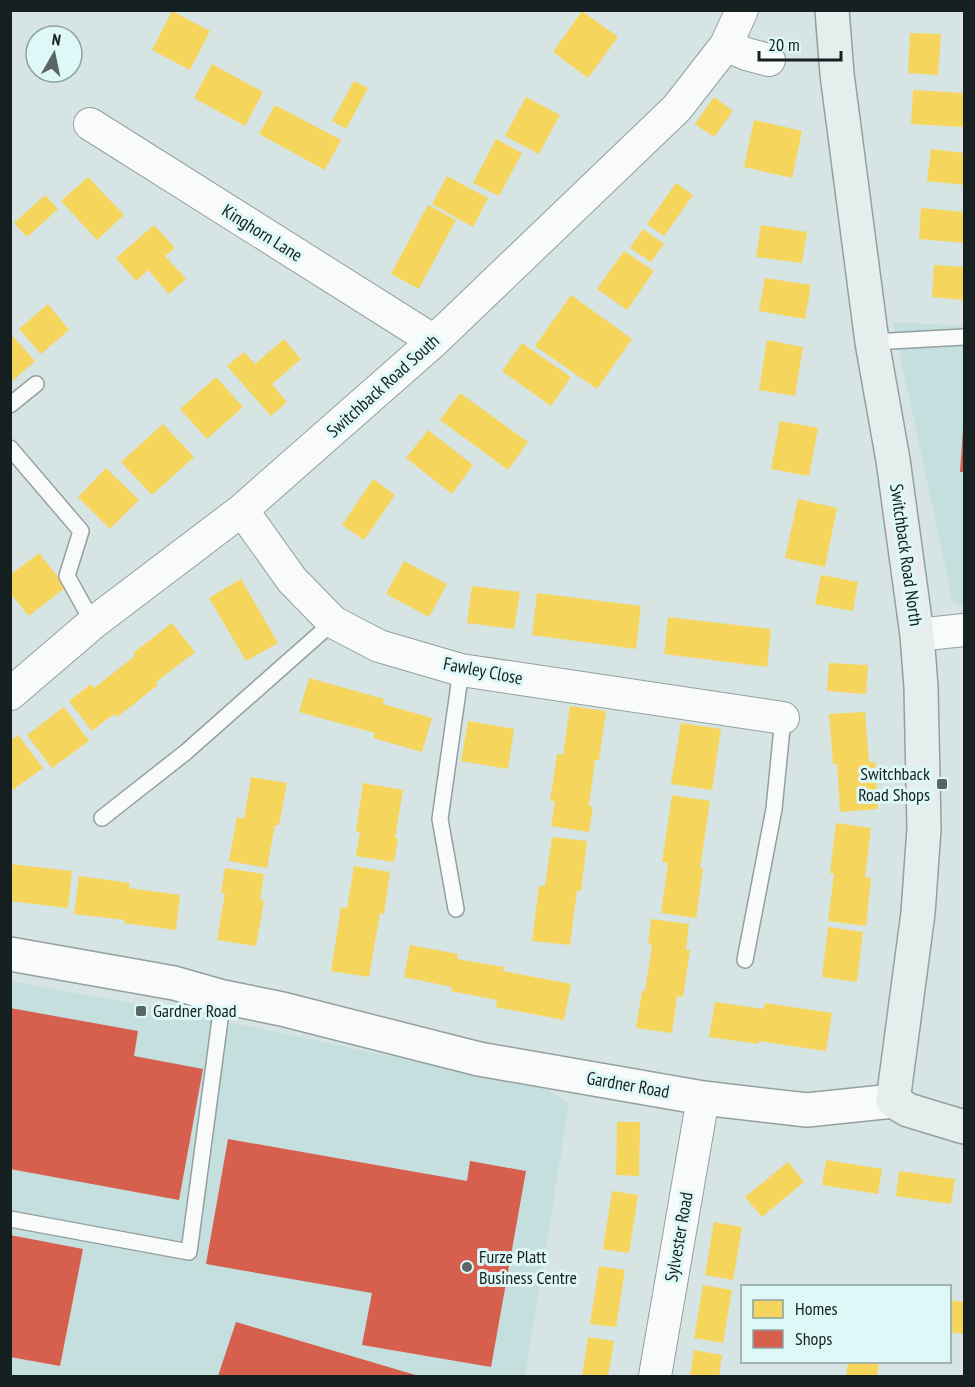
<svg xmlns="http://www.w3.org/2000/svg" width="975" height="1387" font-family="'PT Sans Narrow',sans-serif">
  <rect width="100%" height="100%" fill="#d7e4e4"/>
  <path fill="#c5dede" d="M 893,322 L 964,326 L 964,606 L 953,603 Z
    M 10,981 L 200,1016 L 546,1089 L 569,1104 L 525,1376 L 11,1376 Z"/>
  <path fill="#f6d55c" d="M 172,11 L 210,31 L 190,70 L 152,50 Z
    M 582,11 L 618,37 L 588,78 L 553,52 Z
    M 910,33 L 941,34 L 938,75 L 908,73 Z
    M 212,64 L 263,92 L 245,126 L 194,98 Z
    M 354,81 L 368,88 L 346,129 L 332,121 Z
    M 913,90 L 964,93 L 964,127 L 911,124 Z
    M 526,97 L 560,115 L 539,154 L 505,136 Z
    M 714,97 L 733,111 L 714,137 L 695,124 Z
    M 275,105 L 341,140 L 325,170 L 259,134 Z
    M 754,120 L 802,131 L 792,178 L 744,167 Z
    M 496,139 L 522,153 L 499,196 L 473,183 Z
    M 931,149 L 964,153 L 964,185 L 927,181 Z
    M 447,176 L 488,198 L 473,227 L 432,204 Z
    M 88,177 L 124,215 L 97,240 L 61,201 Z
    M 676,183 L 693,195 L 664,236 L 647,224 Z
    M 45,195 L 58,209 L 27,237 L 14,223 Z
    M 428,205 L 456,220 L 419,289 L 391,274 Z
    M 921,208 L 964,212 L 964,243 L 919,239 Z
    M 154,225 L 175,248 L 165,256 L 186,279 L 169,294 L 148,270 L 136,281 L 116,258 Z
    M 761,225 L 807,232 L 802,263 L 756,257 Z
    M 643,229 L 664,244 L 651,262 L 630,248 Z
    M 624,251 L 654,271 L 627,310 L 597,289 Z
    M 934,265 L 964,267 L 964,300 L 932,297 Z
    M 765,278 L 811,285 L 805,319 L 759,311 Z
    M 571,295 L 632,339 L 597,389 L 535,346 Z
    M 48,304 L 69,330 L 41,354 L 19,329 Z
    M 10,333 L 35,361 L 10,383 Z
    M 284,339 L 301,359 L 272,384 L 287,402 L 271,416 L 227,366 L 244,352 L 255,364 Z
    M 767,340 L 803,347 L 795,396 L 759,390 Z
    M 522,343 L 571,377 L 551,406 L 502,371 Z
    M 216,377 L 243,407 L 207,439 L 180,409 Z
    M 460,393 L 528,442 L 508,470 L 440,420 Z
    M 780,421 L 818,428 L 809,476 L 771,469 Z
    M 163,424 L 194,457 L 152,495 L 121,462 Z
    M 428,430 L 473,465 L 452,494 L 406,458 Z
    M 106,468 L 139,500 L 110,529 L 78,497 Z
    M 373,479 L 395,495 L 364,540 L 342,525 Z
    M 798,499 L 837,508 L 825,567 L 785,558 Z
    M 39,553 L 66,587 L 29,616 L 10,593 L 10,575 Z
    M 404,561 L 447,584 L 429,617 L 386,594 Z
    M 821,575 L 858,582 L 853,611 L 815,604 Z
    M 241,579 L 278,643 L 246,661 L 209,598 Z
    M 472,586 L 520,592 L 514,629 L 467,623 Z
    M 537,593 L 641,606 L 636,649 L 532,635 Z
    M 668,617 L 771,629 L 767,667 L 664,654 Z
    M 172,623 L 195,652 L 156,682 L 158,685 L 117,717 L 114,714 L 92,731 L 69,701 L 91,684 L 94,688 L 135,656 L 133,653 Z
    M 829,663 L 868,665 L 866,694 L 827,691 Z
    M 309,678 L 384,699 L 383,704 L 432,718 L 422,752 L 373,738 L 375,733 L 299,712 Z
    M 570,706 L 606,711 L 599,760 L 595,760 L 589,806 L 593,807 L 589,832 L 551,826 L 555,801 L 550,801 L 557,754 L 563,755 Z
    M 64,707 L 89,741 L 52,768 L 27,735 Z
    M 865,712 L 869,762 L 875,762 L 878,809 L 840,812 L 837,764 L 833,764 L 829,714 Z
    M 468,721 L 514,729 L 508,769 L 461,761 Z
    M 681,723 L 721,729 L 712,790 L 671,784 Z
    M 18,735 L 43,768 L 10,792 L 10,741 Z
    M 251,777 L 287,783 L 279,825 L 275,825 L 267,868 L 229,861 L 237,817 L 244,819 Z
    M 363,783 L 403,790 L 395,838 L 398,839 L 394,862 L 356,856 L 360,832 L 356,832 Z
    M 672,795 L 710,801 L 700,868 L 703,869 L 696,918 L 661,913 L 668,863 L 662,862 Z
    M 836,823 L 871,828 L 865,877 L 871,878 L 866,926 L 828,921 L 834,874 L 830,873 Z
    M 552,837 L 587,841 L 581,891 L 577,890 L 570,945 L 532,941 L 539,886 L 545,886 Z
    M 10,864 L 72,871 L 68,908 L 10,901 Z
    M 354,866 L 390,872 L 384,914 L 380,913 L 369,977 L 331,971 L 341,907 L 347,908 Z
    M 225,868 L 264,874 L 260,900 L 264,901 L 256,946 L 217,940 L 225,893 L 221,893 Z
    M 79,876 L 130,883 L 129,888 L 180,895 L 176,930 L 124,923 L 125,920 L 74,914 Z
    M 651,919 L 689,924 L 686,950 L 690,950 L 683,997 L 677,996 L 672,1033 L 636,1028 L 642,991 L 645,991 L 652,945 L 648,944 Z
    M 828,927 L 863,932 L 857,982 L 822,977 Z
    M 410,945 L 458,954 L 457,959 L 504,967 L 503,971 L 571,984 L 564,1020 L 496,1007 L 497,1000 L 451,991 L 452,987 L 404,977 Z
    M 715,1002 L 764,1009 L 765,1003 L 832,1013 L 826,1051 L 759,1041 L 759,1044 L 709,1037 Z
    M 617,1122 L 640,1122 L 639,1176 L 616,1175 Z
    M 826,1160 L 882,1169 L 878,1194 L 822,1185 Z
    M 788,1162 L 804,1182 L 762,1217 L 745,1197 Z
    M 899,1171 L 955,1179 L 951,1204 L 896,1196 Z
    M 612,1191 L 638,1195 L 629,1253 L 603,1249 Z
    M 714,1222 L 742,1227 L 733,1280 L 705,1275 Z
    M 599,1266 L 625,1270 L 616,1327 L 590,1324 Z
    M 703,1285 L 732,1290 L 723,1343 L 694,1338 Z
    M 950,1300 L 964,1302 L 964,1334 L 950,1332 Z
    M 588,1337 L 614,1341 L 608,1376 L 582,1376 Z
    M 694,1350 L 722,1355 L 719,1376 L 690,1376 Z
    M 848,1362 L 879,1362 L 877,1376 L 846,1376 Z"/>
  <path fill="#d6604d" d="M 963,430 L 964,430 L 964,472 L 960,472 Z
    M 10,1008 L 138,1031 L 134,1056 L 203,1069 L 179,1200 L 10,1169 Z
    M 228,1139 L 467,1181 L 470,1161 L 526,1171 L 491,1367 L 362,1345 L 372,1293 L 206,1264 Z
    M 10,1235 L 83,1249 L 60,1366 L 10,1357 Z
    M 236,1322 L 419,1376 L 218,1376 Z"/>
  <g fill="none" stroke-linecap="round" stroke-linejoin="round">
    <defs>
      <path id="service" d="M 872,342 L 964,337
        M 10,405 L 36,384
        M 10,448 L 81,531 L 67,576 L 93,623
        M 102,818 L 186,752 L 333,622
        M 456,909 L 440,819 L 461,670
        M 745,960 L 774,809 L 783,718
        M 10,1219 L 189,1252 L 223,997"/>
      <path id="minor" d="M 742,10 L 726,45 L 746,54 L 769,60
        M 90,124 L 434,341
        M 242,510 L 292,580 L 333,622 L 379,646 L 461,670 L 783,718
        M 917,635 L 964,630
        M 10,694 L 93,623 L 242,510 L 434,341 L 677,108 L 726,45
        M 655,1376 L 703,1098"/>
      <path id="tertiary" d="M 10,954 L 174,983 L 223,997 L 282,1009 L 479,1059 L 703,1098 L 807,1110 L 893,1101"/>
      <path id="secondary" d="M 832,10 L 837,74 L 872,342 L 893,460 L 917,635 L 921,687 L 924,829 L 918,913 L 893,1101 L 908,1110 L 964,1127"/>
    </defs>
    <use href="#service" stroke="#949f9f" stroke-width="18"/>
    <use href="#minor" stroke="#949f9f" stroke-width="34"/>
    <use href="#tertiary" stroke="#949f9f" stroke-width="36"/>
    <use href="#secondary" stroke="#949f9f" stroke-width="36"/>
    <use href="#service" stroke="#f9fbfb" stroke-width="15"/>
    <use href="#minor" stroke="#f9fbfb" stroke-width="32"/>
    <use href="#tertiary" stroke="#f9fbfb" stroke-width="33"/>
    <use href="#secondary" stroke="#e6eded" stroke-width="33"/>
  </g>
  <g fill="#5a6565" stroke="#def8f7" stroke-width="2">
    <rect x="936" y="778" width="12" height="12" rx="3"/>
    <rect x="135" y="1005" width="12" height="12" rx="3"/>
    <circle cx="467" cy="1267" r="6"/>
  </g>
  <g text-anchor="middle" stroke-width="6" stroke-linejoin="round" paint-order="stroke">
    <g font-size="18" fill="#172020" stroke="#def8f7">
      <text transform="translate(262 233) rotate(32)" y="6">Kinghorn Lane</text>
      <text transform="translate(383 386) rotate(-42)" y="6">Switchback Road South</text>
      <text transform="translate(906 555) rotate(82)" y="6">Switchback Road North</text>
      <text transform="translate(483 671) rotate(11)" y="6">Fawley Close</text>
      <text transform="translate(628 1085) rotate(10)" y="6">Gardner Road</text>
      <text transform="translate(679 1237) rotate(-80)" y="6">Sylvester Road</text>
    </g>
    <g font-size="18" fill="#172020" stroke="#def8f7" text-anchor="start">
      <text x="930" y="780" text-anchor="end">Switchback<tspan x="930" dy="21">Road Shops</tspan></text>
      <text x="153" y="1017">Gardner Road</text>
      <text x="479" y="1263">Furze Platt<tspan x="479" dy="21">Business Centre</tspan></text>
    </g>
  </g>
  <rect width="975" height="1387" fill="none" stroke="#172020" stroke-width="24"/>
  <rect x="741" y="1285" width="210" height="78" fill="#def8f7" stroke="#8ea2a1" stroke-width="1.5"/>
  <rect x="753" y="1300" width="30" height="18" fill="#f6d55c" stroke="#8ea2a1" stroke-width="1.5"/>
  <text x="795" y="1315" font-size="18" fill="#172020">Homes</text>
  <rect x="753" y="1330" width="30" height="18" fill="#d6604d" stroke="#8ea2a1" stroke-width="1.5"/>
  <text x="795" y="1345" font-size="18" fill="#172020">Shops</text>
  <g transform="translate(54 54) rotate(9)"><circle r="28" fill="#def8f7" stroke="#8ea2a1" stroke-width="1.5"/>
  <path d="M0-4.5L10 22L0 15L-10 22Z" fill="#5a6565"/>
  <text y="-9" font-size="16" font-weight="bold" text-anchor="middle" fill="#172020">N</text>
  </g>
  <path d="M759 51v9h82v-9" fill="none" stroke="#172020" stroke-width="3"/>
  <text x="768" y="51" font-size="18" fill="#172020" stroke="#def8f7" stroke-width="4.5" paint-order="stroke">20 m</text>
</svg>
